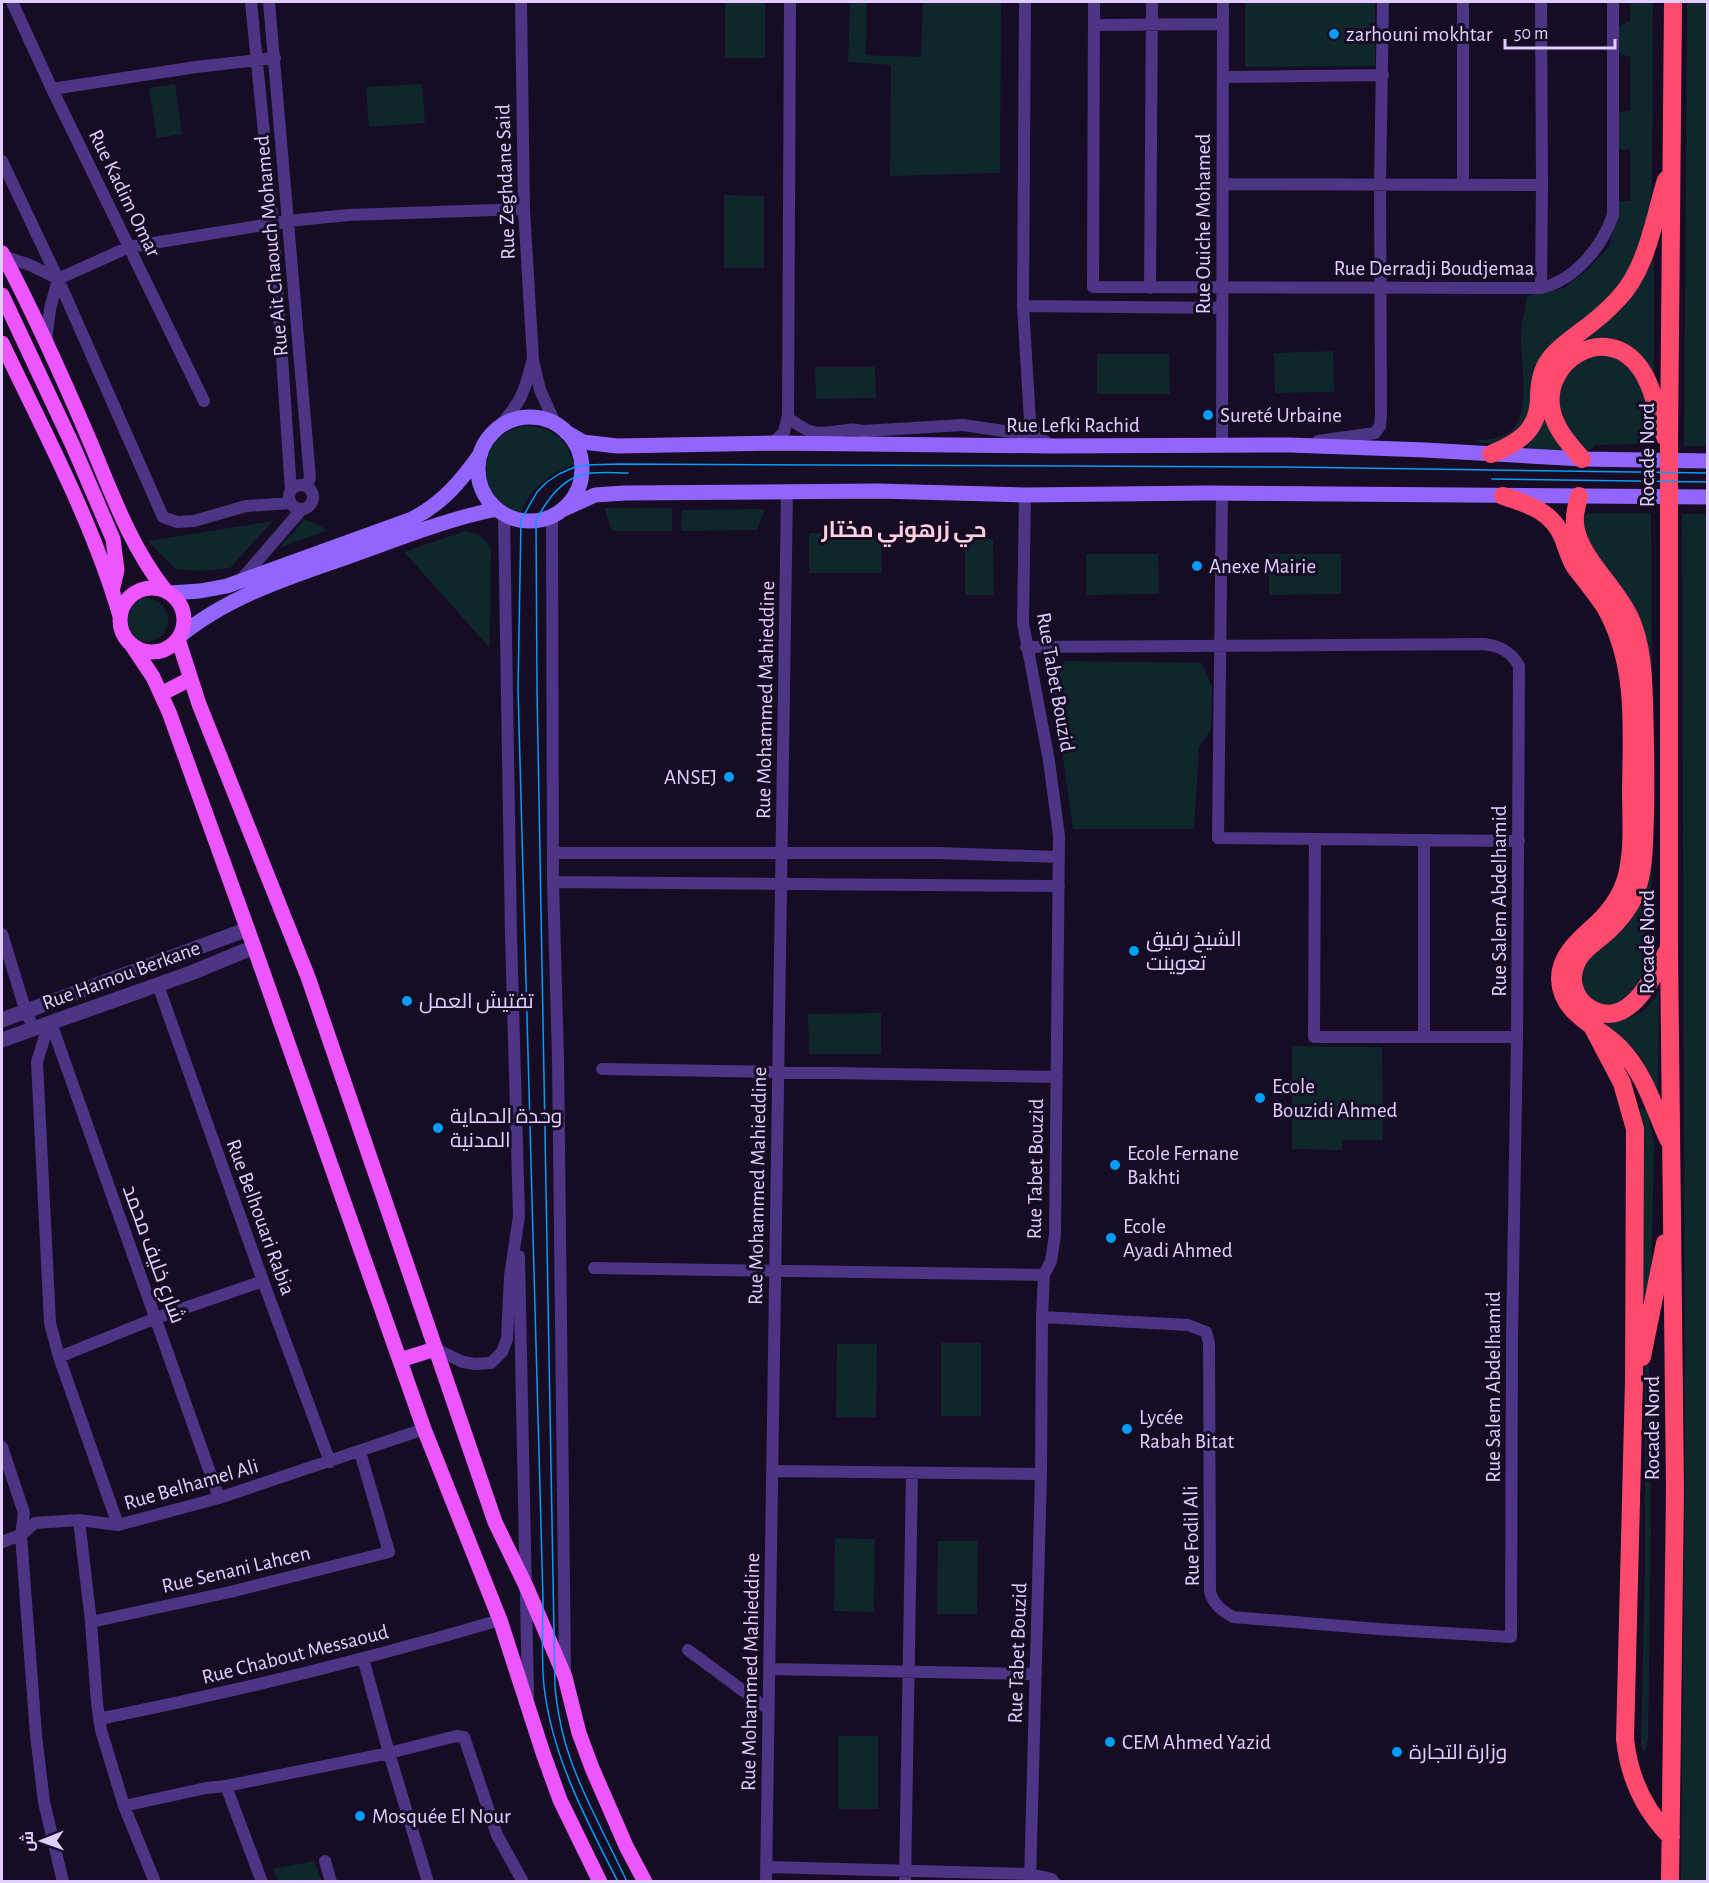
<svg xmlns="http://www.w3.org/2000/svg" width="1709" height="1883" font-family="'Alegreya Sans',Cairo,sans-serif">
  <rect width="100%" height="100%" fill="#160c23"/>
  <path fill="#0f262d" d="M 725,2 L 765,2 L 765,58 L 725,58 Z
    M 850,2 L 867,2 L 866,55 L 921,57 L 923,2 L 1001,2 L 1000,173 L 890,176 L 891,65 L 848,62 Z
    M 1245,2 L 1375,2 L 1375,66 L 1245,67 Z
    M 1630,2 L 1653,2 L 1652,189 L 1649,213 L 1640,247 L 1616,293 L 1549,346 L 1531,418 L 1502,445 L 1469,441 C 1483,440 1503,440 1513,429 C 1531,409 1520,358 1521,333 C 1522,320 1525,308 1527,296 L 1564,288 L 1586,271 L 1609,247 L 1617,217 L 1617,201 L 1630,201 L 1630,150 L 1618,149 L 1618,112 L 1630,111 L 1630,57 L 1619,53 L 1618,27 L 1630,21 Z
    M 1687,2 L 1708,2 L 1707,446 L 1684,446 Z
    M 175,84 L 182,134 L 157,138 L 149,88 Z
    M 422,84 L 425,123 L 369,127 L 366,87 Z
    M 724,195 L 764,196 L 764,268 L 724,268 Z
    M 1654,253 L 1654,378 L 1596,339 L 1584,341 L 1574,347 Z
    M 1333,351 L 1334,392 L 1275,393 L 1274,353 Z
    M 1605,351 C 1610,353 1618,355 1622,359 C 1643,375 1652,419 1651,444 L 1596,445 L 1587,453 C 1565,429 1547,404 1569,372 C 1571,369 1574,363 1577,361 C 1584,356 1597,354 1605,351 Z
    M 1097,354 L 1169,354 L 1170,394 L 1097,394 Z
    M 815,367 L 875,367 L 876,398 L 816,399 Z
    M 1544,417 L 1568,453 L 1525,450 L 1538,432 Z
    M 523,426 C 552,426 566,437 574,464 C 550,473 530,488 521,513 C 487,507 475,463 498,439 C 505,432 514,429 523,426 Z
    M 604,508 L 672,508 L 672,531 L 612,531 Z
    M 765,509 L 757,530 L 681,531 L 682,510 Z
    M 1592,513 L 1651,513 C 1652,613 1652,713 1652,813 C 1652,843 1652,873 1651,903 C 1651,924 1651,947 1646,967 C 1642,985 1624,1010 1603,1005 C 1582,1001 1576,975 1585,957 C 1589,950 1614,931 1622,924 L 1647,681 L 1583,526 L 1585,515 Z
    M 1682,514 L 1708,514 L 1707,1882 L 1681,1881 L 1685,1484 Z
    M 305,519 L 328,530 L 279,548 Z
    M 273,521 L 230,568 L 200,571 L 175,569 L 148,541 Z
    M 465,531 C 478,533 486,537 491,550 L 490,648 L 404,552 Z
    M 881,532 L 882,573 L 809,573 L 809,533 Z
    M 965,539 L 993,539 L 994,595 L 965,595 Z
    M 1086,554 L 1158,554 L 1159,594 L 1086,595 Z
    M 1269,554 L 1341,554 L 1341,594 L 1269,595 Z
    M124 620a22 22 0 1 1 44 0a22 22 0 1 1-44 0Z
    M 1066,661 L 1202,663 L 1212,687 L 1211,729 L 1199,747 L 1194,829 L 1073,829 L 1051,674 Z
    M 1659,990 L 1658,1095 L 1640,1056 L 1630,1045 L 1599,1019 C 1627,1023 1646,1016 1659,990 Z
    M 881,1013 L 881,1054 L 809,1054 L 808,1014 Z
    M 1292,1046 L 1382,1047 L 1383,1140 L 1343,1140 L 1342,1150 L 1292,1149 Z
    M 1642,1108 L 1647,1110 L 1654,1142 L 1651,1295 L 1649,1300 L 1640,1300 L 1637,1110 Z
    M 941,1343 L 981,1343 L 981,1416 L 941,1416 Z
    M 837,1344 L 877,1344 L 876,1417 L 836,1417 Z
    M 1647,1364 L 1649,1366 L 1651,1530 L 1648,1739 L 1645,1752 L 1642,1750 L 1641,1745 L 1645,1564 L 1645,1366 Z
    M 835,1538 L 875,1539 L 874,1612 L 834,1611 Z
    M 938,1541 L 978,1541 L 977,1614 L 937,1614 Z
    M 838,1736 L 878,1736 L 878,1809 L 838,1809 Z
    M 314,1861 L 322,1881 L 278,1881 L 273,1869 Z"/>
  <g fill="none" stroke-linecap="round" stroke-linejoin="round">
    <path stroke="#4d3485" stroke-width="12" d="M 12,2 L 52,89 L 204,401
      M 251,2 L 273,224 L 291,491
      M 269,2 L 310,478 L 306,486
      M 521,2 L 524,209 L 533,360 L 540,390 L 556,425
      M 1025,2 L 1023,306 L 1030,421 L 1038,436 L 1051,446
      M 1094,2 L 1093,287 L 1541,288 C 1575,280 1602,247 1613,215 L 1613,2
      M 1463,2 L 1463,184
      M 1094,25 L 1223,24
      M 1223,77 L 1383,75
      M 52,89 L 196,67 L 275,58
      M 2,161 L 58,279 L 163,517 L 177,522 L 194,521 L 246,506 L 291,503
      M 1223,184 L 1542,185
      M 3,256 L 30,265 L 58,279
      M 58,279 L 129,247 L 288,221 L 348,215 L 524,209
      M 1150,288 L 1152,2
      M 1541,288 L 1542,185 L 1541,2
      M 1023,306 L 1222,308
      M 46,342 L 50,309 L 58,279
      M 788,418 C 796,423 805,431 814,432 C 832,436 845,426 863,431 L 963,425 L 1038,436
      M 497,429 C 520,403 524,395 532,362
      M 1318,441 L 1375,433 L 1380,426 L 1381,415 L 1380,184 L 1383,2
      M 773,443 L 784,432 L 788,415 L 790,2
      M 1222,446 L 1223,2
      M289 497a12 12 0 1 1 24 0a12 12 0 1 1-24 0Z
      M 1222,493 L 1218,838 L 1519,841
      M 1025,495 L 1023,623 L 1049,761 L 1059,836 L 1055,1235 L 1051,1261 L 1044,1275 L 1042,1317 L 1041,1474 L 1030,1882
      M 552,516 L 553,882 L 558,1058 L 565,1673
      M 240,581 L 302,509
      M 1026,647 L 1484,644 C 1499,646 1511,651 1519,666 L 1517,1037 L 1512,1339 L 1511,1637 L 1378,1629 L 1233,1617 C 1221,1610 1214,1605 1210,1592 L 1209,1343 L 1206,1332 L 1188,1325 L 1042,1317
      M 1315,839 L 1314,1037 L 1517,1037
      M 554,853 L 938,853 L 1059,857
      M 553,882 L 1059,886
      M 2,934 L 26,1012 L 34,1029
      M 158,985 L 263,1281 L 330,1462
      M 49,1023 L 37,1062 L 50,1323 L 59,1357 L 118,1525
      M 51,1023 L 219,1498
      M 1424,1037 L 1424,841
      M 602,1069 L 1057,1077
      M 519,1256 L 528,1695
      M 594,1268 L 1044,1275
      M 435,1349 L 463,1362 L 475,1364 L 491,1363 L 502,1352 L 507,1339 L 510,1276 L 519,1216 L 511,936 L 504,515
      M 59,1357 L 156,1318 L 263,1281
      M 2,1447 L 24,1513 L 21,1535 L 35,1523 L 79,1520 L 118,1525 L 219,1498 L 424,1429
      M 772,1471 L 1041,1474
      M 79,1520 L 91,1622 L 97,1703 L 101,1730 L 124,1806 L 155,1882
      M 2,1542 L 21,1535 L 36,1735 L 44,1802 L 63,1882
      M 91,1622 L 230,1592 L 389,1552 L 360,1452
      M 688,1650 L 769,1710
      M 363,1658 L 389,1753 L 428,1882
      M 770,1669 L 1036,1674
      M 99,1719 C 234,1692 368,1659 500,1620
      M 226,1786 L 262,1882
      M 124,1806 L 206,1788 L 226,1786 L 389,1753 L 456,1736 L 464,1737 L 497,1835 L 523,1882
      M 325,1861 L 331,1882
      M 767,1867 L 1030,1874 L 1052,1879 L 1054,1882
      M 766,1882 L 787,491
      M 905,1882 L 912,1473"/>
    <path stroke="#4d3485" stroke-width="15" d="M 2,1020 L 248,929
      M 2,1040 L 191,973 L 254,947"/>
    <path stroke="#9265ff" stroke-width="15" d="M478 469a52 52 0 1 1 104 0a52 52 0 1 1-104 0Z
      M 566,432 L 583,442 L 617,446 L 773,443 L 1051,446 L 1290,445 L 1425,450 L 1582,459 L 1708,461
      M 562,510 L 595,495 L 625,493 L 877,491 L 1025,495 L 1208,493 L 1708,497
      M 170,593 L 200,591 L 227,586 L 412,519 C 443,503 461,481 481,453
      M 180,636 C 230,595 293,576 353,555 C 401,538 447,519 497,509"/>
    <path stroke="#ed55ff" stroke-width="15" d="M 2,253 C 34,313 62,376 89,439 C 111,491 130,546 165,590
      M 2,295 L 73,446 L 113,539 L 117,570 L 112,591
      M 2,343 C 44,432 92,520 120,616
      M120 620a32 32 0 1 1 64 0a32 32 0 1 1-64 0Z
      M 178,639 L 199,704 L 308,977 L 495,1522 L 526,1586 L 565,1677 L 579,1733 L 592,1768 L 626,1846 L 645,1882
      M 131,644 L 153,677 L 169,712 L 254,947 L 424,1429 L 500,1620 L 543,1753 L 560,1800 L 600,1882
      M 161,694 L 190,679
      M 400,1360 L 435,1349"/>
    <path stroke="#ff496f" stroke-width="18" d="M 1491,454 C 1518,443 1538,431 1539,399 C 1539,386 1541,371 1549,360 C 1557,348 1569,341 1580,332 C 1594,322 1607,311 1618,299 C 1647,269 1654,219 1666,180
      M 1582,459 C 1571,446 1556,430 1552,412 C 1540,362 1606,320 1640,368 C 1654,388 1657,414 1665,437
      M 1503,496 C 1528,504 1552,511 1563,538 C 1567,548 1569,558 1575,567 C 1585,580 1596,593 1605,607 C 1637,663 1632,727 1631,789 C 1631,818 1634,850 1626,879 C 1622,892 1615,904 1606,914 C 1589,934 1560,949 1560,979 C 1561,1015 1599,1026 1620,1048 C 1645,1074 1654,1108 1668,1139
      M 1579,496 C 1577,505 1574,514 1575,523 C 1577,556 1617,587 1631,620 C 1642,646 1643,673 1644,700 C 1645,738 1646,776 1645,814 C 1644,841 1645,869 1635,895 C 1629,908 1619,921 1608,931 C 1593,945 1575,953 1573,976 C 1572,987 1578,1001 1588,1007 C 1629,1033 1652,977 1668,950
      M 1592,1026 L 1622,1083 L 1635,1129 L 1634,1381 L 1625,1739 C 1629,1777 1643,1809 1671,1837
      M 1642,1357 L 1665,1243
      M 1670,1882 L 1675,1490 L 1669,948 L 1669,446 L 1673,2"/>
    <path stroke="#009df9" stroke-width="1.5" d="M 1492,479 L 1708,482
      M 618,1882 C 586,1819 552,1757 544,1686 C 541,1657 543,1627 543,1599 L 518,689 L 521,520 L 537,492 L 547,482 L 559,474 L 575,467 L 586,465 L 619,464 L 1286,467 L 1708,473
      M 627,1882 C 607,1838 578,1788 565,1742 C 560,1724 557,1707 555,1688 L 537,689 L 536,521 C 545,503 560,481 581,475 C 594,471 614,473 628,473"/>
  </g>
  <g fill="#009df9" stroke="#160c23" stroke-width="2">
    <circle cx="1334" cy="34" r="6"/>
    <circle cx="1208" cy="415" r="6"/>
    <circle cx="1197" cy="566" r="6"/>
    <circle cx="729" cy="777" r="6"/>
    <circle cx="1134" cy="951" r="6"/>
    <circle cx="407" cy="1001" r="6"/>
    <circle cx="1260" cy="1098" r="6"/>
    <circle cx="438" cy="1128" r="6"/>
    <circle cx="1115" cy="1165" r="6"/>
    <circle cx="1111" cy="1238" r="6"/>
    <circle cx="1127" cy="1429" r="6"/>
    <circle cx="1110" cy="1742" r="6"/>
    <circle cx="1397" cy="1752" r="6"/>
    <circle cx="360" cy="1816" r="6"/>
  </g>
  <g text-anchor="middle" stroke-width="6" stroke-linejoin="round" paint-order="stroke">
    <g font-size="21" fill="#e1ceff" stroke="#160c23" text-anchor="start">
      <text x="1346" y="41">zarhouni mokhtar</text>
      <text x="1220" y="422">Sureté Urbaine</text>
      <text x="1209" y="573">Anexe Mairie</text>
      <text x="717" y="784" text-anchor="end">ANSEJ</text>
      <text x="1146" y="946">الشيخ رفيق<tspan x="1146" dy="24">تعوينت</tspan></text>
      <text x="419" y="1008">تفتيش العمل</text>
      <text x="1272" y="1093">Ecole<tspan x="1272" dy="24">Bouzidi Ahmed</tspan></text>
      <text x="450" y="1123">وحدة الحماية<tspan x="450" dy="24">المدنية</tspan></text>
      <text x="1127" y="1160">Ecole Fernane<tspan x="1127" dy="24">Bakhti</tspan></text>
      <text x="1123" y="1233">Ecole<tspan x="1123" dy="24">Ayadi Ahmed</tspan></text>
      <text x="1139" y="1424">Lycée<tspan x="1139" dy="24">Rabah Bitat</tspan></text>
      <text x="1122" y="1749">CEM Ahmed Yazid</text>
      <text x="1409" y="1759">وزارة التجارة</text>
      <text x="372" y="1823">Mosquée El Nour</text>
    </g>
    <g font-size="21" fill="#e1ceff" stroke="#160c23">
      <text transform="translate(505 182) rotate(-92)" y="7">Rue Zeghdane Said</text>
      <text transform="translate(125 193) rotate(64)" y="7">Rue Kadim Omar</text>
      <text transform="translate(1203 224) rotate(-90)" y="7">Rue Ouiche Mohamed</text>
      <text transform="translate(271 246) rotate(-95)" y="7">Rue Ait Chaouch Mohamed</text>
      <text x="1434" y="275">Rue Derradji Boudjemaa</text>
      <text x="1073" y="432">Rue Lefki Rachid</text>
      <text transform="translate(1647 455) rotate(-90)" y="7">Rocade Nord</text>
      <text transform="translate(1056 682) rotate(80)" y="7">Rue Tabet Bouzid</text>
      <text transform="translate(765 700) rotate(-89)" y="7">Rue Mohammed Mahieddine</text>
      <text transform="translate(1499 901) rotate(-90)" y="7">Rue Salem Abdelhamid</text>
      <text transform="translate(1647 942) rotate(-90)" y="7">Rocade Nord</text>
      <text transform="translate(121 975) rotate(-20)" y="7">Rue Hamou Berkane</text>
      <text transform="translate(1035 1169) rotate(-89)" y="7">Rue Tabet Bouzid</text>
      <text transform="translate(757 1186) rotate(-89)" y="7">Rue Mohammed Mahieddine</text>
      <text transform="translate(261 1217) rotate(70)" y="7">Rue Belhouari Rabia</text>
      <text transform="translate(154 1254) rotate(70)" y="7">شارع خليف محمد</text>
      <text transform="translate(1493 1387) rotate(-90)" y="7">Rue Salem Abdelhamid</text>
      <text transform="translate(1652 1428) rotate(-90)" y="7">Rocade Nord</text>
      <text transform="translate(191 1484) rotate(-16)" y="7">Rue Belhamel Ali</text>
      <text transform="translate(1191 1536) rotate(-91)" y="7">Rue Fodil Ali</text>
      <text transform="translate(236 1569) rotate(-13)" y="7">Rue Senani Lahcen</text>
      <text transform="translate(1017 1653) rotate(-88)" y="7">Rue Tabet Bouzid</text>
      <text transform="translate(295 1654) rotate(-14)" y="7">Rue Chabout Messaoud</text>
      <text transform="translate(750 1672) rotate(-89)" y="7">Rue Mohammed Mahieddine</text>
    </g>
    <g font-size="22" font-weight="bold" fill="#ffd0e1" stroke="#160c23">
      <text x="904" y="537">حي زرهوني مختار</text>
    </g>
  </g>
  <rect width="1709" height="1883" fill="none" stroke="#e1ceff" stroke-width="6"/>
  <g transform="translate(42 1841) rotate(269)" stroke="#160c23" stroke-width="4.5" paint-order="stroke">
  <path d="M0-4.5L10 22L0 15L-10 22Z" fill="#e1ceff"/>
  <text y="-9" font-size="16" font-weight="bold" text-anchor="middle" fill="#e1ceff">ش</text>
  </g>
  <path d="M1505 39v9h110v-9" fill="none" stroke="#e1ceff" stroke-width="3"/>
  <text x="1514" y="39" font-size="18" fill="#e1ceff" stroke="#160c23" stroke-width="4.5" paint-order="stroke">50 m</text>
</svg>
